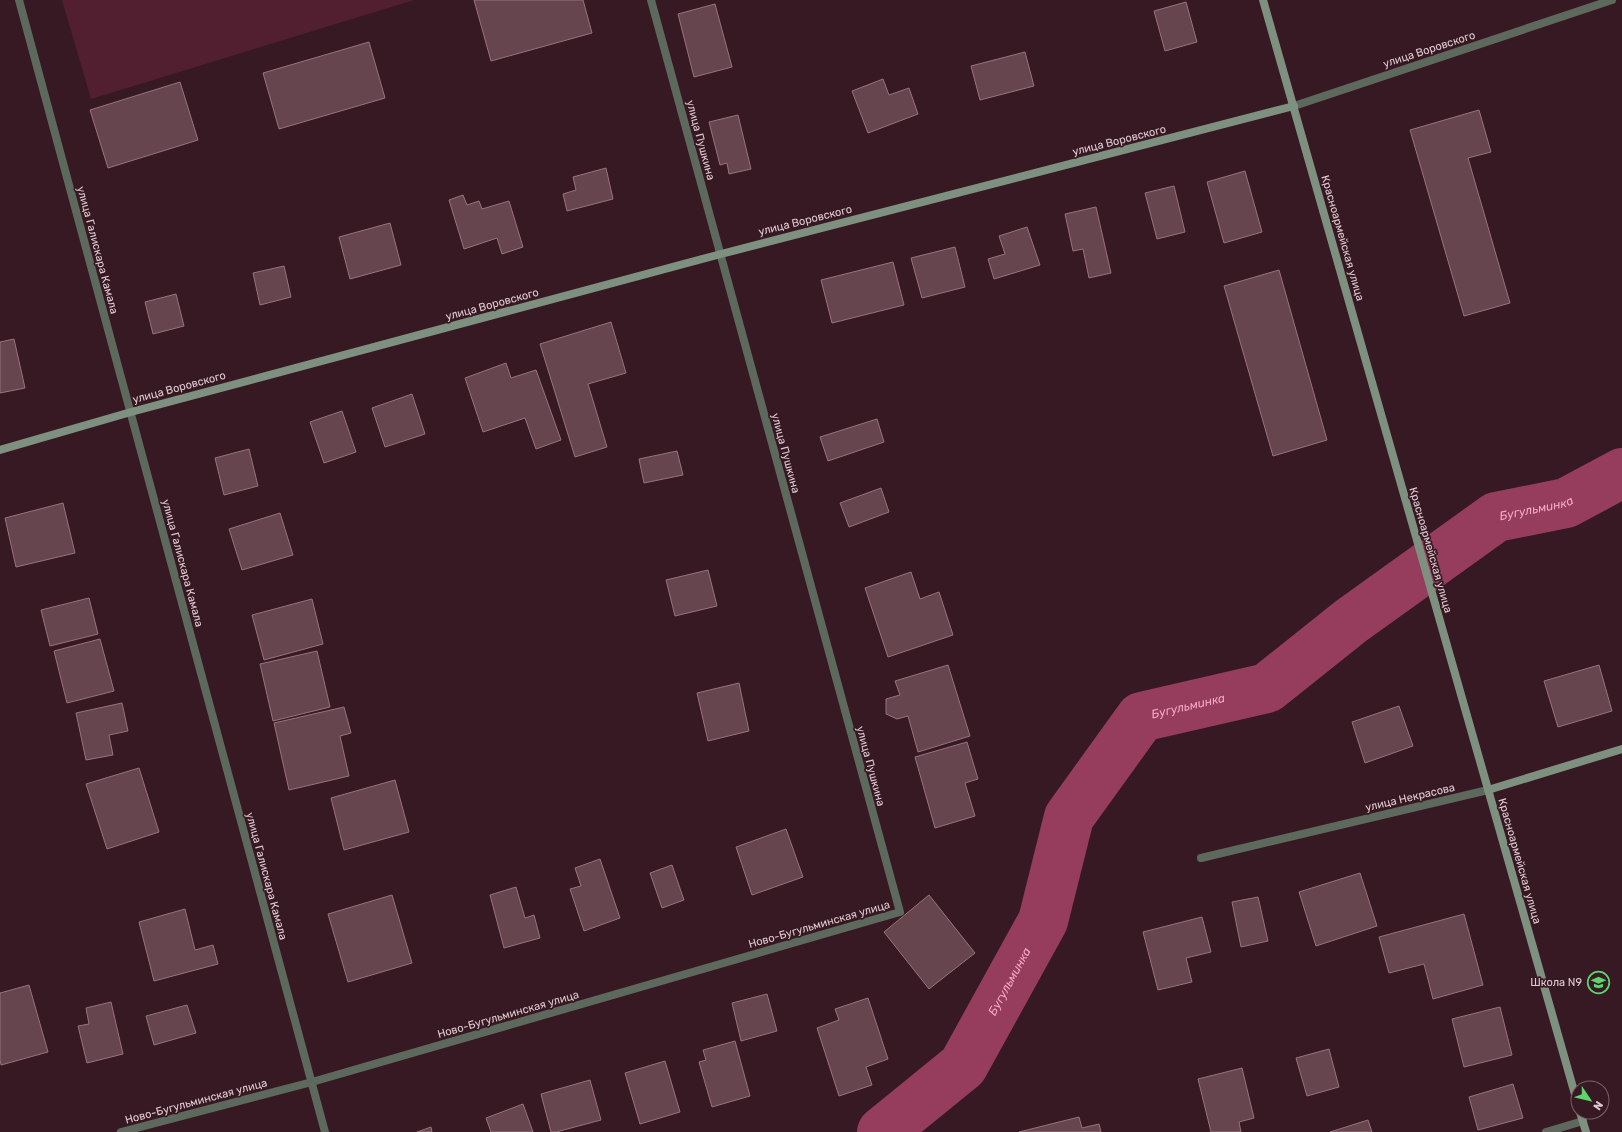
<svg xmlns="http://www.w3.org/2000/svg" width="1622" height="1132" font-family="Rubik,sans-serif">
  <rect width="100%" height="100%" fill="#371923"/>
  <path fill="#521f31" d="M 62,0 L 414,0 L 91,99 Z"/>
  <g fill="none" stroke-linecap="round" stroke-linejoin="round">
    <path stroke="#963d5e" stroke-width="50" id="s1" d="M 882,1132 L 963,1066 L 1043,921 L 1069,817 L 1141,717 L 1267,688 L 1351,621 L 1496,517 L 1566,503 L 1622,473"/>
  </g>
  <path fill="#67454f" stroke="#98737e" d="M 474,0 L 583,0 L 592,33 L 491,61 Z
    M 1186,2 L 1197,42 L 1165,51 L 1154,11 Z
    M 715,4 L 732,67 L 694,77 L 678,14 Z
    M 369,42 L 385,98 L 279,129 L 263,73 Z
    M 1025,52 L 1034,86 L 980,100 L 971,66 Z
    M 883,79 L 889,95 L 909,88 L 918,114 L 868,133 L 852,91 Z
    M 180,82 L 198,140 L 108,168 L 90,110 Z
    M 1479,110 L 1491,152 L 1468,158 L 1510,303 L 1464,316 L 1410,130 Z
    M 738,115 L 751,169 L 729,174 L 727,163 L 720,165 L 709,122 Z
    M 606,168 L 613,199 L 567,211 L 563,194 L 576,190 L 573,177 Z
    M 1245,171 L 1262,232 L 1224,243 L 1207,182 Z
    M 1174,186 L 1185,232 L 1157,239 L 1145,193 Z
    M 463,195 L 467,205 L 479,201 L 482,209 L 509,201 L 523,247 L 502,254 L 497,238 L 464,249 L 449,200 Z
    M 1096,207 L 1111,273 L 1089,278 L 1083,249 L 1073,251 L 1065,214 Z
    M 390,223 L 401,265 L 350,279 L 339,237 Z
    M 1027,227 L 1040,265 L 994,279 L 988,259 L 1005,254 L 999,236 Z
    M 955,247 L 965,287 L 922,298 L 911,258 Z
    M 893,262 L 904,305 L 832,323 L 821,280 Z
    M 284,266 L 291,297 L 260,305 L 253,273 Z
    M 1279,270 L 1327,440 L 1273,456 L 1224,286 Z
    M 176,294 L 184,326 L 153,334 L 145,302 Z
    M 611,322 L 626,373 L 588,384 L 607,447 L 575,457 L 540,344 Z
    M 14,339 L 25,388 L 0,393 L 0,342 Z
    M 506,363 L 511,378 L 536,370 L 561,440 L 536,449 L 525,418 L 483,432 L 465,378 Z
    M 412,394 L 425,434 L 385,447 L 372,408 Z
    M 342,411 L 356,452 L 324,463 L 310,422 Z
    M 877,419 L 884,442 L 828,461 L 820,437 Z
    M 249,449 L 258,486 L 224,495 L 215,458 Z
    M 677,451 L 683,475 L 644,483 L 639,459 Z
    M 881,488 L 889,512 L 849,527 L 840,503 Z
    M 63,503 L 75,553 L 16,567 L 5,518 Z
    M 280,513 L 293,555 L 242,570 L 229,529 Z
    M 708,570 L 717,606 L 675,616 L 666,580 Z
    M 911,572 L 920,599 L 939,592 L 953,635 L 888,657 L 865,588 Z
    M 89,598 L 98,634 L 50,646 L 41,610 Z
    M 312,599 L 323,644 L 264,660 L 252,615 Z
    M 100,639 L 114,691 L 67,703 L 54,651 Z
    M 317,651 L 330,707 L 273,721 L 260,664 Z
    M 948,665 L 970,736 L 918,752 L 908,716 L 897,719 L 886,714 L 886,699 L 900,695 L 895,681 Z
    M 1599,665 L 1612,711 L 1558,727 L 1544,681 Z
    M 739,683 L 749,731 L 708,741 L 697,693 Z
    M 122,703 L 128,731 L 109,735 L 113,755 L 86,760 L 76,713 Z
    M 1399,706 L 1413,746 L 1365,763 L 1352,722 Z
    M 344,707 L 351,733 L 340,736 L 349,776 L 289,790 L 274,723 Z
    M 967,742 L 978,779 L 965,783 L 975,816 L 935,828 L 915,757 Z
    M 139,768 L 159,832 L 107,849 L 86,784 Z
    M 395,780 L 409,832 L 344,850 L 331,798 Z
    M 786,829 L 803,877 L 752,895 L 736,847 Z
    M 600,859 L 620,918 L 584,931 L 570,889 L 581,886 L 575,868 Z
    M 672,865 L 684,900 L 662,908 L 650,873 Z
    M 1360,873 L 1377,926 L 1316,946 L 1299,892 Z
    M 516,887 L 525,918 L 534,915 L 540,938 L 504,948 L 490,895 Z
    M 392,895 L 412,963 L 348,982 L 328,914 Z
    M 929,895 L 975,953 L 929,989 L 884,932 Z
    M 1258,897 L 1268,941 L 1241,947 L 1232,902 Z
    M 185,909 L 195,950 L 213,945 L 218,964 L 154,981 L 139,922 Z
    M 1464,914 L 1483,985 L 1433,999 L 1424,964 L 1389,973 L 1379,937 Z
    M 1202,917 L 1211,952 L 1186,958 L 1192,982 L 1158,990 L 1143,932 Z
    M 29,985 L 48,1052 L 1,1065 L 0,1060 L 0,993 Z
    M 767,994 L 777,1031 L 741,1041 L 732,1003 Z
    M 868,998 L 888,1059 L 866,1067 L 872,1085 L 839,1096 L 817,1028 L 839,1020 L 835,1009 Z
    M 111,1002 L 123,1054 L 87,1063 L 78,1026 L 89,1024 L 86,1008 Z
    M 187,1005 L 196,1033 L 154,1045 L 146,1016 Z
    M 1500,1007 L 1512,1055 L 1464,1067 L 1452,1019 Z
    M 735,1041 L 750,1096 L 712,1107 L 699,1062 L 706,1060 L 703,1050 Z
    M 1329,1049 L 1339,1087 L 1307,1096 L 1296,1058 Z
    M 665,1061 L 680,1112 L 640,1124 L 625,1073 Z
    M 1242,1068 L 1254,1118 L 1239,1122 L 1241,1132 L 1211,1132 L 1198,1079 Z
    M 590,1080 L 601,1120 L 556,1132 L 551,1132 L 541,1094 Z
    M 1513,1084 L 1523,1118 L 1478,1130 L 1469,1097 Z
    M 523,1104 L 533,1132 L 491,1132 L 486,1118 Z
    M 1079,1117 L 1082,1128 L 1099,1124 L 1101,1132 L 1019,1132 Z
    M 1368,1120 L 1372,1132 L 1330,1132 Z
    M 431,1127 L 432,1132 L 417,1132 Z"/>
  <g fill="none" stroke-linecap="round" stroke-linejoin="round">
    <path stroke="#5e695e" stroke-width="8" d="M 1294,106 L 1612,0
      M 1546,1132 L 1583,1121"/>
    <path stroke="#5e695e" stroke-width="8" d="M 19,0 L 325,1132
      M 1201,858 L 1488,790
      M 121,1132 L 312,1082 L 900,912 L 651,0"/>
    <path stroke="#7e907f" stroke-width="8" d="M 1263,0 L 1578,1105
      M 0,450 L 131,412 L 721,254 L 1294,106
      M 1488,790 L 1622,749
      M 1580,1112 L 1586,1132"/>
  </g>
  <defs>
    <symbol id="school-ring" viewBox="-11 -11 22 22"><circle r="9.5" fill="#371923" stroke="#5cd56d" stroke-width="1.5"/><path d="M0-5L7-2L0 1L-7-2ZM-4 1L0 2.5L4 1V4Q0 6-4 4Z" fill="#5cd56d"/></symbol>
  </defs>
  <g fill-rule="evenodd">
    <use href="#school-ring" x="1586" y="970" width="25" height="25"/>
  </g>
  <g text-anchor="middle" stroke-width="3.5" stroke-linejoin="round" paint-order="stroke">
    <g font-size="11" fill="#e0cbd1" stroke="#371923">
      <text transform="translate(1429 49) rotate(-18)" y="4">улица Воровского</text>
      <text transform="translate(701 140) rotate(75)" y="4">улица Пушкина</text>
      <text transform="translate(1119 140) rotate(-14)" y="4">улица Воровского</text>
      <text transform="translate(805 220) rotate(-14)" y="4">улица Воровского</text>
      <text transform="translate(1343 238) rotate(74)" y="4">Красноармейская улица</text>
      <text transform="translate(98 250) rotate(75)" y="4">улица Галискара Камала</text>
      <text transform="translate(492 304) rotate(-15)" y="4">улица Воровского</text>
      <text transform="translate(179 387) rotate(-15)" y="4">улица Воровского</text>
      <text transform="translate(786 453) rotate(75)" y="4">улица Пушкина</text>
      <text transform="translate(1431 550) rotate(74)" y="4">Красноармейская улица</text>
      <text transform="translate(183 563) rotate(75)" y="4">улица Галискара Камала</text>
      <text transform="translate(871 766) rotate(75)" y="4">улица Пушкина</text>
      <text transform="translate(1410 797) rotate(-13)" y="4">улица Некрасова</text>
      <text transform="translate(1520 861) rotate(74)" y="4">Красноармейская улица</text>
      <text transform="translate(267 876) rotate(75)" y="4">улица Галискара Камала</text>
      <text transform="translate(819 924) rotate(-16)" y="4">Ново-Бугульминская улица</text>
      <text transform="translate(508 1014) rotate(-16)" y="4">Ново-Бугульминская улица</text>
      <text transform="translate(196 1101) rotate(-15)" y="4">Ново-Бугульминская улица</text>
    </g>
    <g font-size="11" fill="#e0cbd1" stroke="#371923" text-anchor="end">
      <text x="1582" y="986">Школа N9</text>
    </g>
    <g font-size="12" font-style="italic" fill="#f6abc1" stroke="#371923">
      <text dy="4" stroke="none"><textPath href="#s1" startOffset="957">Бугульминка</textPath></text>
      <text dy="4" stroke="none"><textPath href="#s1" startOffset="549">Бугульминка</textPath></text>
      <text dy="4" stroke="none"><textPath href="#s1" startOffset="201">Бугульминка</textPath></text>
    </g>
  </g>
  <g transform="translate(1590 1100) rotate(125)"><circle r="19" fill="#371923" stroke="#7b6069"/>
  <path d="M0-3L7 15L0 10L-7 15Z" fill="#5cd56d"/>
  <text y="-6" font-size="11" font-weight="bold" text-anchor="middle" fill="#e0cbd1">N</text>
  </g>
</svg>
